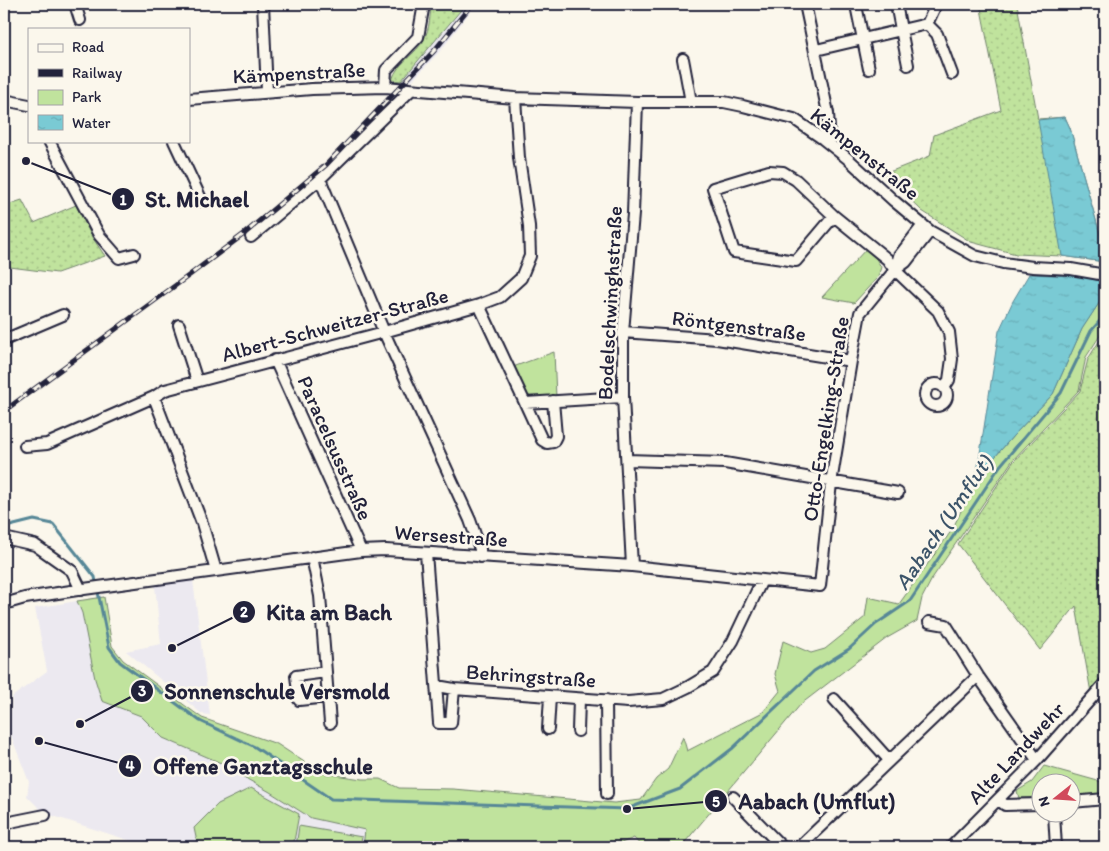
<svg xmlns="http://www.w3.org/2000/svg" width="1109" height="851" font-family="Itim,sans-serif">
  <defs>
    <pattern id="grass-dots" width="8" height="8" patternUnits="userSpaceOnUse" patternTransform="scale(1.25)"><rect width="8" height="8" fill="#c0e39d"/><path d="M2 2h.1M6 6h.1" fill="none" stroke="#a5c288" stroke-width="1.8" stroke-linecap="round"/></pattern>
    <pattern id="water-ripples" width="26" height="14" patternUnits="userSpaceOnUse" patternTransform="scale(1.25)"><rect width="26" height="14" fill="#7acad4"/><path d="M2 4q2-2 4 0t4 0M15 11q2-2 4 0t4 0" fill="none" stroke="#69adb7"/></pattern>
  </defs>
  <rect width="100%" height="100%" fill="#fbf7ec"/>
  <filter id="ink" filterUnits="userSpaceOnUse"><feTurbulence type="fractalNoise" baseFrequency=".02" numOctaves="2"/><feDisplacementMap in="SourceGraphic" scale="10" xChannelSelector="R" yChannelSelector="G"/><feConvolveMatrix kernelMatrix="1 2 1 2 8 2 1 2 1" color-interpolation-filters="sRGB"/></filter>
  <g filter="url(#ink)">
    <path fill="#ece9f0" d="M 466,4 L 476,4 L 442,49 L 412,81 L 401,81 Z
      M 193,580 L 210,715 L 202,714 L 126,651 L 161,644 L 155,586 Z
      M 77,601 L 82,613 L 95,679 L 102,701 L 141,716 L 163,738 L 229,766 L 231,770 L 270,792 L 311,818 L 366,830 L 363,847 L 150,847 L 44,813 L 27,796 L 29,782 L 10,733 L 12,697 L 47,671 L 35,608 Z"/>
    <path fill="url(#grass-dots)" stroke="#71826c" d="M 431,4 L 466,4 L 401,81 L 392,80 C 398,61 416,55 424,39 C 430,28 430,16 431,4 Z
      M 980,4 L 1017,4 L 1038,119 L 1065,117 L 1070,128 L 1105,252 L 1105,262 L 1062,256 L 1016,254 L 971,242 L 922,211 L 884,174 L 930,156 L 934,135 L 1001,110 Z
      M 22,200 L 34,223 L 76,205 L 92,237 L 105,256 L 57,273 L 10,267 L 4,269 L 4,206 Z
      M 1105,332 L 1105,677 L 1091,693 L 1076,606 L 1040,650 L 958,544 L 1013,462 L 1080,391 L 1088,359 Z"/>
    <path fill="#c0e39d" stroke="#71826c" d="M 866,249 L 875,257 L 881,267 L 878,277 L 854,303 L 822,297 Z
      M 1105,294 L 1105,328 L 1086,357 L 1079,390 L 1012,461 L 933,577 L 922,598 L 917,621 L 887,638 L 801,704 L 681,847 L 642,847 L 634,838 L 611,847 L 515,847 L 489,845 L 487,847 L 363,847 L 365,830 L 311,818 L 270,792 L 231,770 L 228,766 L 163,738 L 141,716 L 102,701 L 95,679 L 82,613 L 77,601 L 104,597 L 112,646 L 123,660 L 202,718 L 277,744 L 321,773 L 362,779 L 380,779 L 399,788 L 453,789 L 614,803 L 641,800 L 656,779 L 668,769 L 683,737 L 687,751 L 763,712 L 780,691 L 775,674 L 783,641 L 811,653 L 825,649 L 865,617 L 868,597 L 899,604 L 952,530 L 976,479 L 1013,436 L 1053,394 L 1082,329 Z
      M 554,352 L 556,397 L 533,398 L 526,394 L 513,367 Z
      M 1044,766 L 1105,783 L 1105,794 L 1072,796 L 1072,784 L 1042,784 L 1041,797 L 1019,798 L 1017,791 L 1032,782 Z
      M 251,788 L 299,814 L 293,847 L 198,847 L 194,828 L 218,804 Z
      M 299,826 L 362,837 L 360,847 L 296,847 Z"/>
    <path fill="url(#water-ripples)" stroke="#578797" d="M 1065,117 L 1070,128 L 1105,252 L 1105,262 L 1062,256 L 1038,120 Z
      M 1029,274 L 1079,276 L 1105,282 L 1105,294 L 1082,329 L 1053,394 L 1013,436 L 976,479 L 999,331 L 1013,301 Z"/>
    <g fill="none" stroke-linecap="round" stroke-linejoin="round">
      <path stroke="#578797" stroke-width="3" d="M 4,525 L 10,526 L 34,520 L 53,524 L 95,577 L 109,647 L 120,662 L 200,721 L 255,747 L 331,799 L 627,809 L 680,789 L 733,748 L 814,671 L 849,649 L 876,624 L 910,601 L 1000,466 L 1061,393 L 1091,331 L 1105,315"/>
      <defs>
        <path id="minor" d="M 75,4 L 80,20
          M 263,4 L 267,92
          M 805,4 L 828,113 L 829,129 L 823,139
          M 896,4 L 908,65
          M 933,4 L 934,9 L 927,24 L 937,34 L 952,74
          M 857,10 L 869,69
          M 816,50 L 927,24
          M 683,59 L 691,102
          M 385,87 L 386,70 L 418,37 L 424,4
          M 189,99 L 312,89 L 385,87 L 515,98 L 637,102 L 724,102 L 743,106 L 794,119 L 823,139 L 847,158 L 894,201 L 930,231 L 975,256 L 1003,263 L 1033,267 L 1071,269 L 1105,275
          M 4,100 L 29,105
          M 49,141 L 99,235 L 119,258 L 134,254
          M 174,141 L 202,201
          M 320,179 L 384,332 L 470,520 L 480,549 L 480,557
          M 834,216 L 796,261 L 734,252 L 713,188 L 769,171 L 783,172 L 796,180 L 834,216 L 887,259 L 895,270 L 938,311 L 949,332 L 952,359 L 949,380 L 944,388
          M 251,237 L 320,179 L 411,90
          M 895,270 L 899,256 L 923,225
          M 479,305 L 525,403 L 623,397
          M 179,325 L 197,381
          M 623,332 L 717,339 L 851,361
          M 4,340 L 63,315
          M 275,360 L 361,551
          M925 395a11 11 0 1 1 22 0a11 11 0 1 1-22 0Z
          M 525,403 L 542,440 L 547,443 L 553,442 L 556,436 L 553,401
          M 25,446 L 47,444 L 154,397
          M 627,460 L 725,463 L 898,493
          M 4,538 L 35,545 L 72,571 L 81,590
          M 426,553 L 439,723 L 451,723 L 454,689
          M 312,557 L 320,596 L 330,723
          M 632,566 L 623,397 L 623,332 L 633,214 L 637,102
          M 216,571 L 202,523 L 154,397 L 165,390 L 384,332 L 479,305 L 500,297 L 521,278 L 530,256 L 529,226 L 519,158 L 515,98
          M 4,604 L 25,598 L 84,589 L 361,551 L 386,550 L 632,566 L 820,586 L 831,483 L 851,361 L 860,313 L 895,270 L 906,262 L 930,231
          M 929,622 L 946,625 L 978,676 L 1037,760
          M 326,672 L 296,676 L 299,700 L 328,697
          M 437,686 L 454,689 L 628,702 L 663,699 L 688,687 L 713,672 L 733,641 L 762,580
          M 834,699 L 889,760
          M 606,700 L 607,794
          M 548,729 L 550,697
          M 578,731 L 579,699
          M 733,797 L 782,847
          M 999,800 L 1005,805 L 1042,804
          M 1072,802 L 1105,799
          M 1054,814 L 1056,847
          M 4,825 L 15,821 L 45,815
          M 799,847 L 978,676
          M 951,847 L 1037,760 L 1105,683"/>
      </defs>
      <use href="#minor" stroke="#22223b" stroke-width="14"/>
      <use href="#minor" stroke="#fbf7ec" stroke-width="10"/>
      <defs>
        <path id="rail" d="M 4,411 L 191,274 L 244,234 L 326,165 L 434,51 L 472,4"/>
      </defs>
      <use href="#rail" stroke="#22223b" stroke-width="5"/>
      <use href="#rail" stroke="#fbf7ec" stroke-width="3" stroke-dasharray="9" stroke-linecap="butt"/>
    </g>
  </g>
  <g text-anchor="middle" stroke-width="5" stroke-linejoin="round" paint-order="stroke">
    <g font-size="21" fill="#22223b" stroke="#fbf7ec">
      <text transform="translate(299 73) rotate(-3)" y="7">Kämpenstraße</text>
      <text transform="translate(865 154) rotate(39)" y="7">Kämpenstraße</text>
      <text transform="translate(610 303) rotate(-87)" y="7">Bodelschwinghstraße</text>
      <text transform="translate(335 325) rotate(-15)" y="7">Albert-Schweitzer-Straße</text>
      <text transform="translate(739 326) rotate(7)" y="7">Röntgenstraße</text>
      <text transform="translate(826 419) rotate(-81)" y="7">Otto-Engelking-Straße</text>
      <text transform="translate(335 448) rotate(66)" y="7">Paracelsusstraße</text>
      <text transform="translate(451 536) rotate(4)" y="7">Wersestraße</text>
      <text transform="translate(531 676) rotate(4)" y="7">Behringstraße</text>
      <text transform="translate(1016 753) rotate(-47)" y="7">Alte Landwehr</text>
    </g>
    <g font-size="22" font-style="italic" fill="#3c5469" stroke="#fbf7ec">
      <text transform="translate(943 522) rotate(-56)" y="8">Aabach (Umflut)</text>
    </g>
  </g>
  <path fill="none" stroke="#22223b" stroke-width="2" d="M26 161L123 199M172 648L244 612M80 724L142 691M39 741L130 766M627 809L716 801"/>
  <g fill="#22223b" stroke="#fbf7ec" stroke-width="2">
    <circle cx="26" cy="161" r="5"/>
    <circle cx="172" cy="648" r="5"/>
    <circle cx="80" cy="724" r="5"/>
    <circle cx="39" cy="741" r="5"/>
    <circle cx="627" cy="809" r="5"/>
    <circle cx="123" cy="199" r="12"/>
    <circle cx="244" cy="612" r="12"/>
    <circle cx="142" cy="691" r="12"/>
    <circle cx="130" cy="766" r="12"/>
    <circle cx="716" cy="801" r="12"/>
  </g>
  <g font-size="15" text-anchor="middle" font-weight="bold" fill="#fff">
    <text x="123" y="205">1</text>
    <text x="244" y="617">2</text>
    <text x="142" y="696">3</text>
    <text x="130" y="771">4</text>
    <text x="716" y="807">5</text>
  </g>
  <g font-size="22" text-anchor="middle" font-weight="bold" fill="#22223b" stroke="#fbf7ec" stroke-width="5" stroke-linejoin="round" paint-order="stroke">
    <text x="197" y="207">St. Michael</text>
    <text x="329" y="620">Kita am Bach</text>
    <text x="277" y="699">Sonnenschule Versmold</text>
    <text x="263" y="774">Offene Ganztagsschule</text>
    <text x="817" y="809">Aabach (Umflut)</text>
  </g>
  <rect width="1109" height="851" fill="none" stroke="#fbf7ec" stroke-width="20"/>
  <rect x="10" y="10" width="1089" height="831" fill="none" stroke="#22223b" stroke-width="2" filter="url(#ink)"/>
  <rect x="28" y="28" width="162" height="115" fill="#fbf7ec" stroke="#a4a2a5"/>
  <rect x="38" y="44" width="25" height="8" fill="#fbf7ec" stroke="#a4a2a5"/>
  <text x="72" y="52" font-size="15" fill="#22223b">Road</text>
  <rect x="38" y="69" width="25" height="8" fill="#22223b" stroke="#a4a2a5"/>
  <text x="72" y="78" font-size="15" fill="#22223b">Railway</text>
  <rect x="38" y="90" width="25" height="15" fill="#c0e39d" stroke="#a4a2a5"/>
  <text x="72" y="102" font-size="15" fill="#22223b">Park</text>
  <rect x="38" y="115" width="25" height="15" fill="url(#water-ripples)" stroke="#a4a2a5"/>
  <text x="72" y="128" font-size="15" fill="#22223b">Water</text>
  <g transform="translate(1056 798) rotate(253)"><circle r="24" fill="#fbf7ec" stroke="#a4a2a5"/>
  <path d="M0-4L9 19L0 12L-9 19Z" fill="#d1495b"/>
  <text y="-8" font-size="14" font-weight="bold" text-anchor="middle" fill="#22223b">N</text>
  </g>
</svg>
